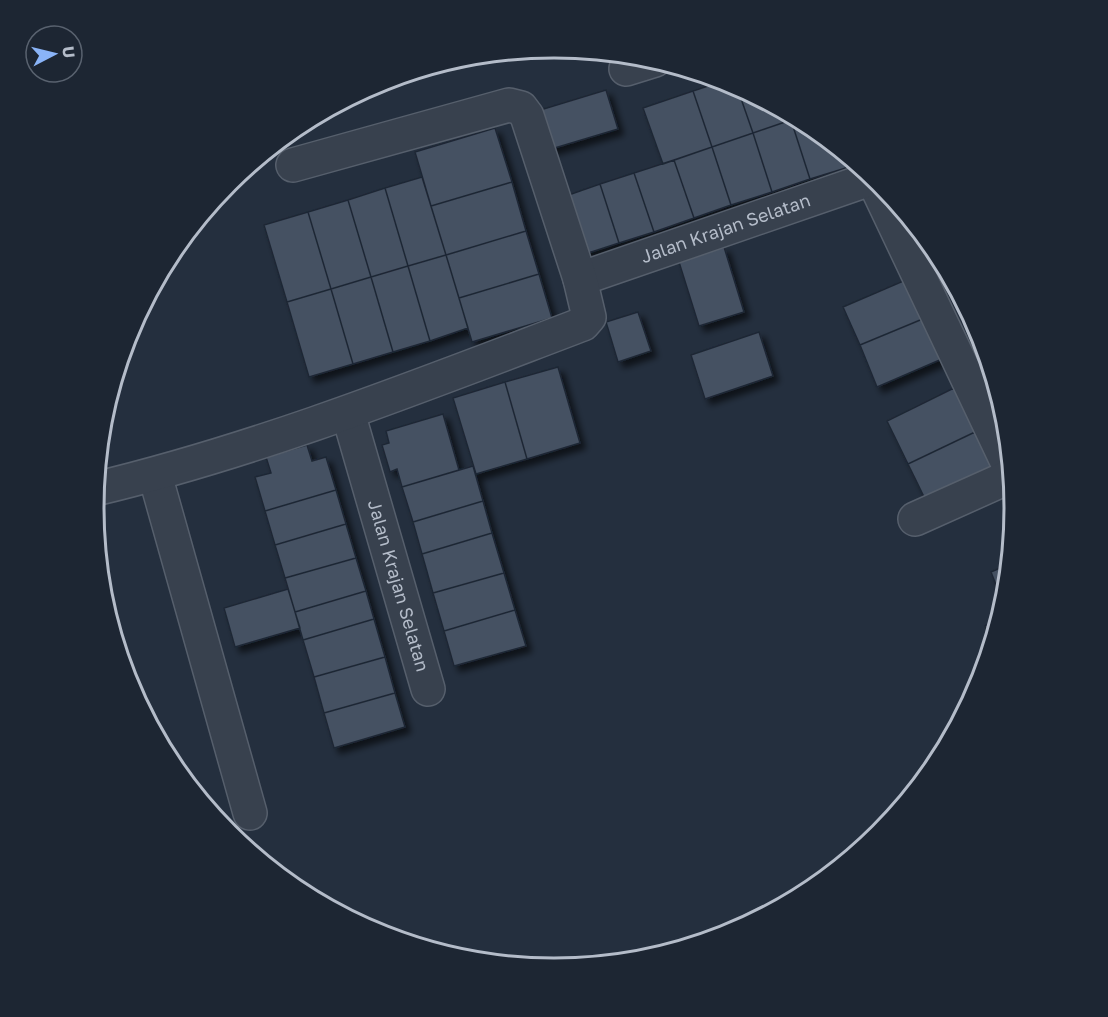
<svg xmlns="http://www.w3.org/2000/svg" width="1108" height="1017" font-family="'Golos Text',sans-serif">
  <defs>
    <filter id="shadow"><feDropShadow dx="5.5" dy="5.5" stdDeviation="3" flood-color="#0009"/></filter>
  </defs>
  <rect width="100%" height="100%" fill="#242f3e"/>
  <path fill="#455162" stroke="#1f2835" stroke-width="1.5" filter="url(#shadow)" d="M 723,81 L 737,87 L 753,133 L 712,147 L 693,91 Z
    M 737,87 L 789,115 L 791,120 L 753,133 Z
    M 606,90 L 618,129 L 548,150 L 537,111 Z
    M 693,91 L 712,147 L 663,164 L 643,108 Z
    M 797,119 L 810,126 L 846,155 L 849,167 L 810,179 L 791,120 Z
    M 791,120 L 810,179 L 772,192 L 753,133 Z
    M 495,128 L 512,182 L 431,206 L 415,152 Z
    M 753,133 L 772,192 L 731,205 L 712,147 Z
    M 712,147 L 731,205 L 694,218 L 674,160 Z
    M 674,160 L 694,218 L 654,232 L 634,173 Z
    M 634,173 L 654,232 L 619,243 L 600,184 Z
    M 422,177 L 446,255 L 408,266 L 385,188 Z
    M 512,182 L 526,231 L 446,255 L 431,206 Z
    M 600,184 L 619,243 L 579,256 L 560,198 Z
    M 385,188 L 408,266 L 371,277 L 348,200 Z
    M 348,200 L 371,277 L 331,289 L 308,212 Z
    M 308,212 L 331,289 L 287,302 L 264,225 Z
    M 526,231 L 539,274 L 459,298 L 446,255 Z
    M 724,247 L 744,312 L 699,326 L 679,262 Z
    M 446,255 L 468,328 L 430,341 L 408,266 Z
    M 939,257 L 960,295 L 954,298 L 935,259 Z
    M 408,266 L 430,341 L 393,352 L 371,277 Z
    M 539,274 L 552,318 L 472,342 L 459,298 Z
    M 371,277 L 393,352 L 353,364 L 331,289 Z
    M 908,279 L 925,318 L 860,345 L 843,307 Z
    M 331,289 L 353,364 L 309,377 L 287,302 Z
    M 638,312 L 651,351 L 618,362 L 606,322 Z
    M 925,318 L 942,359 L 877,387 L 860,345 Z
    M 759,332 L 773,376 L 705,399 L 691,355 Z
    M 558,367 L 580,443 L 527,459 L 505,382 Z
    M 505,382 L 527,459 L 476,474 L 453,398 Z
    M 954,388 L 975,432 L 908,464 L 887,421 Z
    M 443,414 L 459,470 L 402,487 L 397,469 L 390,472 L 382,445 L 389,443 L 386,431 Z
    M 975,432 L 995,474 L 929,507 L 908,464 Z
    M 307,445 L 312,461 L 326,457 L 336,490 L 265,511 L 255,477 L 271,473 L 266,457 Z
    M 473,466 L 483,501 L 413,522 L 402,487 Z
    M 336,490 L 346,524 L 275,545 L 265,511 Z
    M 483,501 L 492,533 L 422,554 L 413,522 Z
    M 346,524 L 356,558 L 285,578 L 275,545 Z
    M 492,533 L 504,573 L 433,593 L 422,554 Z
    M 356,558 L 366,591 L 295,612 L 285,578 Z
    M 1009,564 L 1006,599 L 1004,605 L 991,572 Z
    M 504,573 L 515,610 L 444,631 L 433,593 Z
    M 288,589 L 300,628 L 235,647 L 224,608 Z
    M 366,591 L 374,619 L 303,640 L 295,612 Z
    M 515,610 L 526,646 L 454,666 L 444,631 Z
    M 374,619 L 385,657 L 314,677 L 303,640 Z
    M 999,620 L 992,644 L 985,626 Z
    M 385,657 L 395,693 L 324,713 L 314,677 Z
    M 395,693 L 405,727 L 334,748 L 324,713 Z"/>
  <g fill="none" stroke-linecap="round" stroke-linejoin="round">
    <defs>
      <g id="street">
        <path d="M 626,69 L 655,60"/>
        <path d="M 872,177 L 1011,470"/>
        <path id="s1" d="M 580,279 L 873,178"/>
        <path id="s2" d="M 348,413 L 428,689"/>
        <path d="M 155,475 L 250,813"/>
        <path d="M 95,489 C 262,449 422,385 583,324 L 589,317 L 580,279 L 527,116 L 521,108 L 509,105 L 293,165"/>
        <path d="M 915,519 L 1011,476"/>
      </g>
    </defs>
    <use href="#street" stroke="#565f6c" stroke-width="36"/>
    <use href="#street" stroke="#38414e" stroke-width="33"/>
  </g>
  <g text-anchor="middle" stroke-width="4.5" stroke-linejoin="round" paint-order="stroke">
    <g font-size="18" fill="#b4bcc9" stroke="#1d2633">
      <text dy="6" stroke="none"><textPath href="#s1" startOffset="154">Jalan Krajan Selatan</textPath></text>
      <text dy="6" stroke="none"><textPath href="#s2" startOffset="180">Jalan Krajan Selatan</textPath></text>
    </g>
  </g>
  <path d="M0 0H1108V1017H0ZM104 508a450 450 0 1 1 900 0a450 450 0 1 1-900 0Z" fill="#1d2633" fill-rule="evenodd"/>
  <path fill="none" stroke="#b4bcc9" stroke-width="3" d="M104 508a450 450 0 1 1 900 0a450 450 0 1 1-900 0Z"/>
  <g transform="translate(54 54) rotate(83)"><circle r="28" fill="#1d2633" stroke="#59626f" stroke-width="1.5"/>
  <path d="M0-4.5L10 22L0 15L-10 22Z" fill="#8ab4f8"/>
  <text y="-9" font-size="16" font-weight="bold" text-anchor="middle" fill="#b4bcc9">U</text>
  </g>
</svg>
